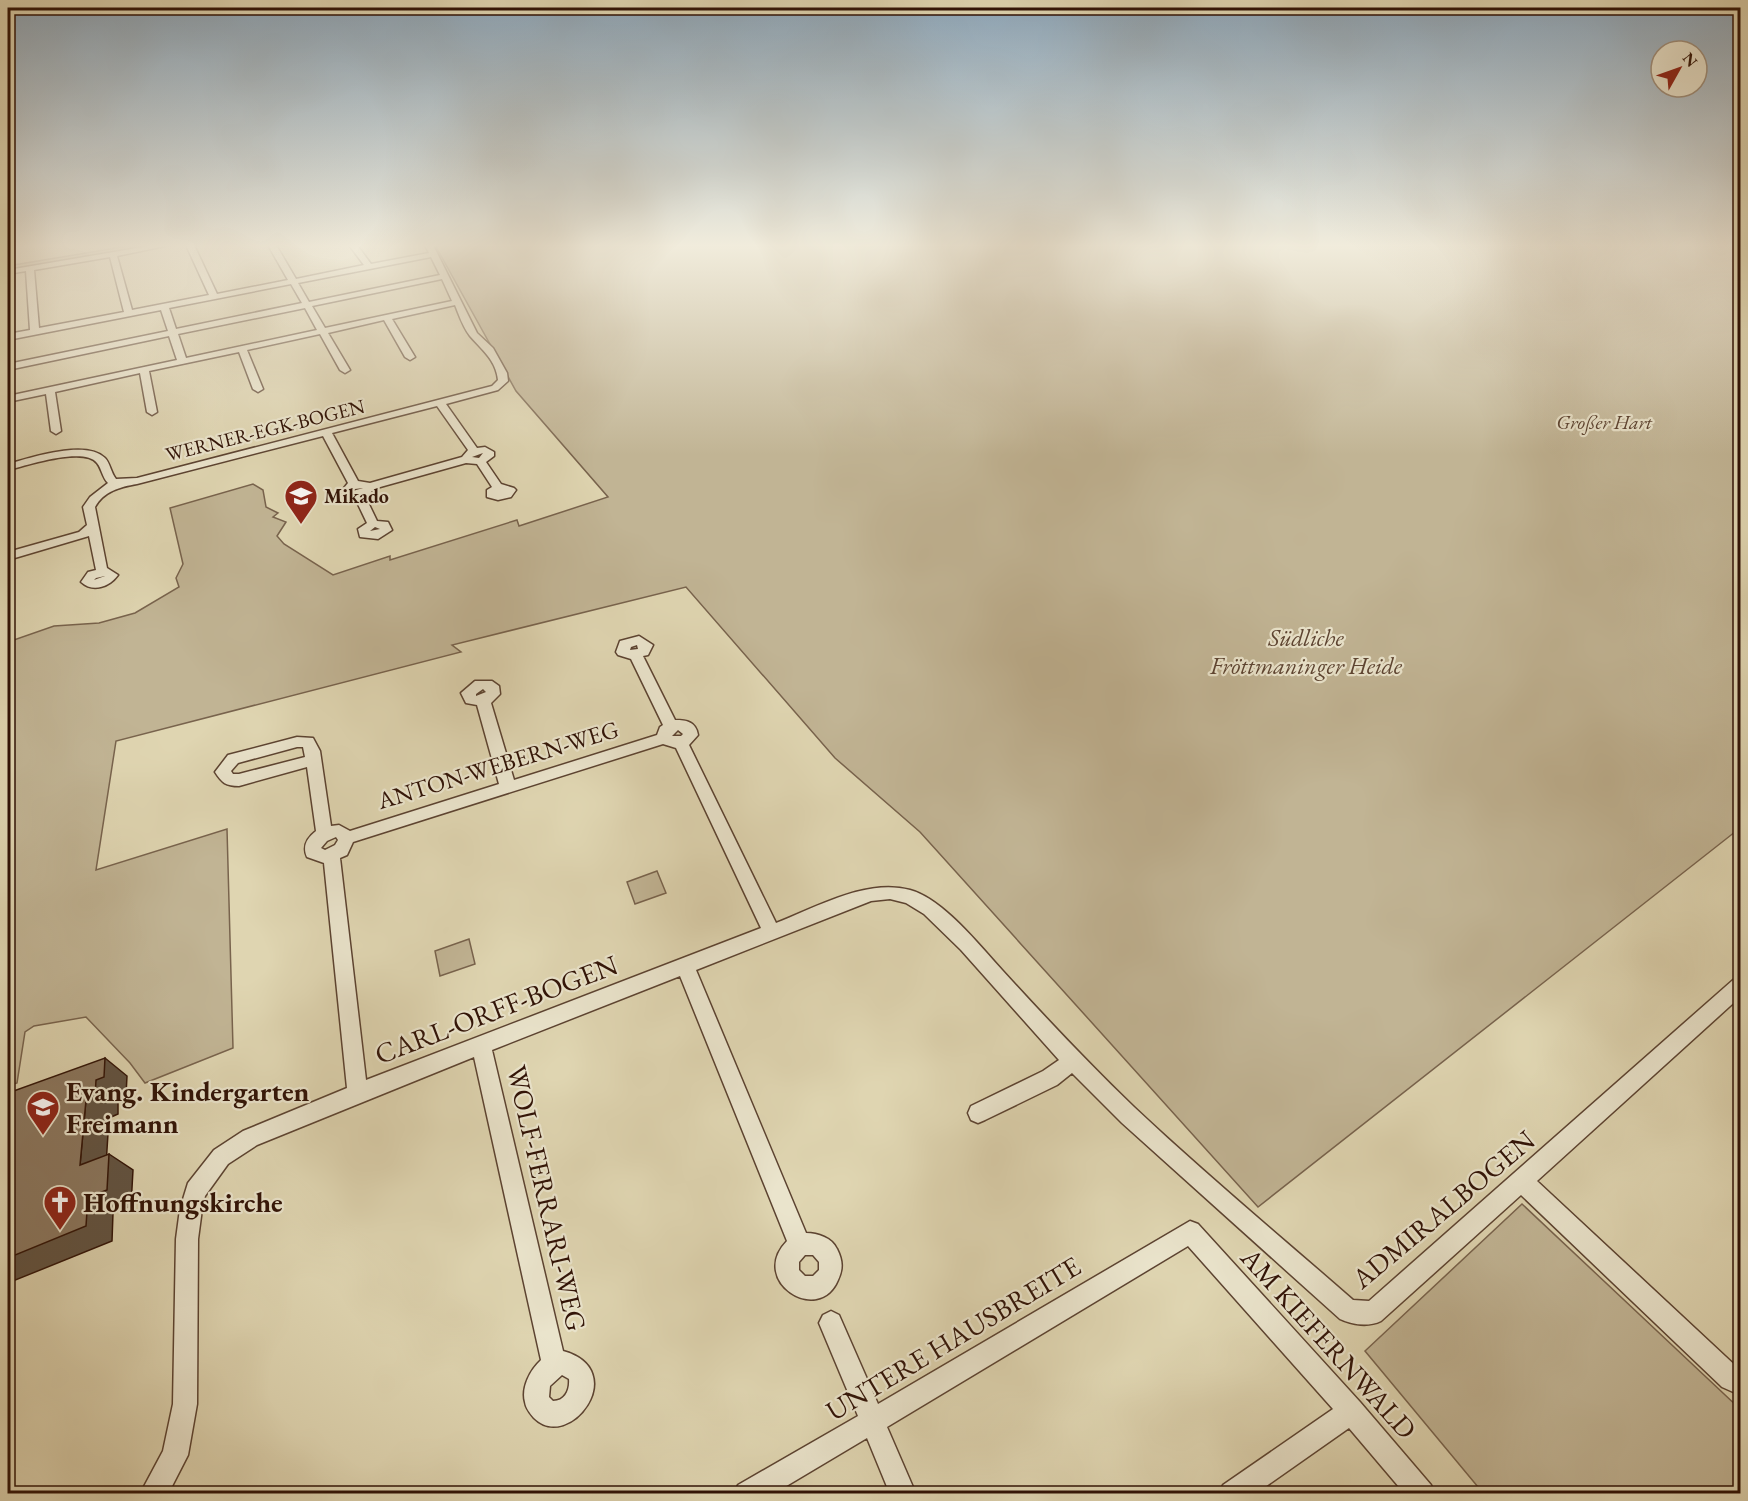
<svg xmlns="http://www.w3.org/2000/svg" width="1748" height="1501" font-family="'EB Garamond',serif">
  <rect width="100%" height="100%" fill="#dfd5b1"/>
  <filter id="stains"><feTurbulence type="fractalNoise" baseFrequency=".00333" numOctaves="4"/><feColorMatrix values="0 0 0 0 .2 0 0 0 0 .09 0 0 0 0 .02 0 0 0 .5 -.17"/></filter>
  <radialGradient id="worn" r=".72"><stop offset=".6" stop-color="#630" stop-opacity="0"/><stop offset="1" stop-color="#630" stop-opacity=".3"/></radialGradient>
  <path fill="#c1b494" stroke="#78634d" stroke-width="1.5" d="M 134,245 L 158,245 L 8,270 L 8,266 Z
    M 435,245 L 1740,245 L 1740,828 L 1258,1207 L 920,832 L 835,758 L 686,587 L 452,645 L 461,652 L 116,741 L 96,870 L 227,829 L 233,1048 L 145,1083 L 130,1063 L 86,1017 L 34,1026 L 25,1032 L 17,1083 L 8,1086 L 8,642 L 54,626 L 99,623 L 135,613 L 179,587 L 176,578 L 183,564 L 170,508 L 253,484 L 263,490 L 266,507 L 278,513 L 273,517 L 286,522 L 277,536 L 284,544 L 333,575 L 390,556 L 390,560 L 517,520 L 519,526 L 608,497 L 516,391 Z
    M 657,871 L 666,893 L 635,904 L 627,882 Z
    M 469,939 L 475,964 L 440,976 L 435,951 Z
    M 1522,1204 L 1740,1409 L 1740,1493 L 1483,1493 L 1365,1351 Z"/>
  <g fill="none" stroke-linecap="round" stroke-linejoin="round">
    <defs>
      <path id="street" d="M 155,245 L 170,245 L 117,256 L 132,310 L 209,295 L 186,245 L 194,245 L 217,294 L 288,280 L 268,245 L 276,245 L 296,279 L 364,265 L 349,245 L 357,245 L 371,264 L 429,253 L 425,245 L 433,245 L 477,333 L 493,348 L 507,373 L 508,381 L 498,390 L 446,404 L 477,448 L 485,447 L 494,452 L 494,456 L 486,462 L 501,484 L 514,488 L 516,490 L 511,497 L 498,500 L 487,497 L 487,490 L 492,487 L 477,464 L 466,463 L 373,489 L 370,494 L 365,496 L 377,521 L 388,522 L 392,530 L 378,539 L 360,537 L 358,529 L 367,523 L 355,498 L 340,493 L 348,483 L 323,436 L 137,484 C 120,487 104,491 95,507 L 107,568 L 118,575 C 109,587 93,593 81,582 L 88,572 L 96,570 L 89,536 L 8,560 L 8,552 L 79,532 L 87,525 L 83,507 L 90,497 L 108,483 C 102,477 102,469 97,463 C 84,446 25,466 8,470 L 8,464 C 30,458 86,439 105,458 C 110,463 111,473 116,479 L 137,478 L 492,386 L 498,380 C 496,360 482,350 470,336 C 463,327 459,315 455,305 L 392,319 L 415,357 L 410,360 L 405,357 L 384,320 L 328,333 L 350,370 L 345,373 L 340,370 L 320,334 L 247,350 L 263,389 L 258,392 L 253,389 L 239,352 L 149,371 L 157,412 L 152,415 L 147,412 L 140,373 L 55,392 L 61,431 L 56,434 L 51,431 L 46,394 L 8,402 L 8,396 L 177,360 L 169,336 L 8,370 L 8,364 L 168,331 L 161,310 L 8,340 L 8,334 L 30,330 L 26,271 L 8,274 L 8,270 ZM 110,257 L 124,312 L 39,328 L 34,270 ZM 431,257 L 440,275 L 309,302 L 298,283 ZM 442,279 L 452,301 L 325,328 L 312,306 ZM 291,284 L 302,303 L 176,329 L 169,308 ZM 305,308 L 317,330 L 186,358 L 178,334 ZM 437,406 L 468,450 L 462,457 L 370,483 L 358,481 L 332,433 ZM 483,453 L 479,458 L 472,457 ZM 363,488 L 353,491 L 355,489 ZM 375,527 L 380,529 L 370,531 ZM 105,576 L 94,580 L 96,578 Z
        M 639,636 L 653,645 L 648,655 L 643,656 L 675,720 C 687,720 696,722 698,735 L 689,745 L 776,923 C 817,907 867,878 910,890 C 943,899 979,945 1002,970 C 1045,1017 1088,1063 1134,1107 C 1205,1174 1280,1236 1353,1300 L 1369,1301 L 1733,980 L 1740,978 L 1740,997 L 1537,1181 L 1740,1370 L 1740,1395 L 1722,1387 L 1521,1195 L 1381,1321 C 1369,1327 1352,1325 1340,1319 L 1122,1123 L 1072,1073 L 1057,1085 L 985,1120 L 978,1123 L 971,1120 L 968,1113 L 971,1106 L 1043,1071 L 1059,1060 L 961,950 L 924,914 L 906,903 L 890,899 L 871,901 L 696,970 L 806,1233 C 818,1233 832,1238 837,1249 C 843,1261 843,1269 838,1280 C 819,1326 748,1281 787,1241 L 680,976 L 492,1050 L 563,1351 C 632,1370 569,1453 534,1418 C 530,1413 526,1409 525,1402 C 521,1388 530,1370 541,1360 L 474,1057 L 257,1145 L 228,1164 L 205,1196 L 202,1209 L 198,1239 L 197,1404 L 188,1455 L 168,1494 L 140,1494 L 163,1451 L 173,1404 L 176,1239 L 180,1209 L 188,1183 L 214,1150 L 243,1131 L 347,1088 L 324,863 L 307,857 C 302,846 307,838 316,831 L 307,767 L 239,786 C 226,786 222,783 215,772 L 228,755 L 297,737 L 313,738 L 320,751 L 331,826 L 339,825 L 350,831 L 499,784 L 477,705 L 466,703 L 461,693 L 475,681 L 492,681 L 499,686 L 500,694 L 491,703 L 514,780 L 657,735 L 660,727 L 663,725 L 631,659 L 618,655 L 616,652 L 620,641 ZM 637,645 L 638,649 L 630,650 L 631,647 ZM 483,689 L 486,692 L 476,696 L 476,694 ZM 678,730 L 683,734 L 681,736 L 672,736 ZM 663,744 L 676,748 L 761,928 L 366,1080 L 340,858 L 347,855 L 353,842 ZM 297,747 L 303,747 L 305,757 L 239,774 L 233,774 L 231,771 L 238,763 ZM 336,837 L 338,840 L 335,845 L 325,850 L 321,848 L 327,841 ZM 805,1255 L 813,1255 L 819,1262 L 819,1270 L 813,1276 L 805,1276 L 799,1270 L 799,1262 ZM 562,1375 L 569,1379 C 570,1390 565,1401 553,1401 L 549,1397 L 550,1386 Z
        M 1190,1221 L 1198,1224 L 1360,1402 L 1431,1485 L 1435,1494 L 1405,1494 L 1349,1428 L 1255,1494 L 1219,1494 L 1223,1485 L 1333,1409 L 1188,1246 L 887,1427 L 916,1494 L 890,1494 L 867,1438 L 773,1494 L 734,1494 L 738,1485 L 858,1416 L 819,1323 L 823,1315 L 831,1311 L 839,1315 L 878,1404 Z"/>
    </defs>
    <use href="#street" stroke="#5c4331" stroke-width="3"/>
    <use href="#street" fill="#eae4cc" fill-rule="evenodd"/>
  </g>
  <path fill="#615342" stroke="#301206" stroke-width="1.5" d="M 105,1058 L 127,1076 L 126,1095 L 118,1098 L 118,1114 L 109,1118 L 105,1181 L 80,1165 L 86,1100 L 96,1080 Z
    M 109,1154 L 133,1170 L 131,1206 L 113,1213 L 112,1241 L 8,1283 L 8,1258 L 88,1197 Z"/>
  <path fill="#8b775f" stroke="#301206" stroke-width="1.5" d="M 105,1058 L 104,1077 L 96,1080 L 95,1097 L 86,1100 L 80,1165 L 109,1154 L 107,1190 L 88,1197 L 86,1226 L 8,1258 L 8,1093 Z"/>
  <linearGradient id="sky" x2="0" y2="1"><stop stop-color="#8da7bb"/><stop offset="0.54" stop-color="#f1ecdc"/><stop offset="1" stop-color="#f1ecdc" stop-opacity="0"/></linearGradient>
  <rect width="1748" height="455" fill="url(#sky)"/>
  <defs>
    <symbol id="school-pin" viewBox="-11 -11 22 30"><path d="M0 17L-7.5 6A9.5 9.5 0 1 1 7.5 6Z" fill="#8f2418" stroke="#eae4cc"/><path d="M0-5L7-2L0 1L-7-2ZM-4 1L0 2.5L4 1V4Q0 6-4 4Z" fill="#fff"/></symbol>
    <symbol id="church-pin" viewBox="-11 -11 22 30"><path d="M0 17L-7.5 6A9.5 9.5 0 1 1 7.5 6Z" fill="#8f2418" stroke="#eae4cc"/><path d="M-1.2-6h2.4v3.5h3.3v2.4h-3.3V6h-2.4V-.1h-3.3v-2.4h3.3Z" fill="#fff"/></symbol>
  </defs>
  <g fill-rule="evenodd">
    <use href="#school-pin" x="282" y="477" width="38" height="52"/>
    <use href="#school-pin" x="24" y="1088" width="38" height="52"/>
    <use href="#church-pin" x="41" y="1183" width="38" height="52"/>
  </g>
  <g text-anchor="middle" stroke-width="4.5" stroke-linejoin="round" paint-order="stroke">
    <g font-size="20" font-style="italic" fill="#5c4331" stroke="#eae4cc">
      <text x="1604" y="429">Großer Hart</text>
    </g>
    <g font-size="20" fill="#301206" stroke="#eae4cc">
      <text transform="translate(265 430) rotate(-14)" y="7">WERNER-EGK-BOGEN</text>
    </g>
    <g font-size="20" font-weight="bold" fill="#301206" stroke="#eae4cc" text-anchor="start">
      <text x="324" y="503">Mikado</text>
    </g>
    <g font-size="24" font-style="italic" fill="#5c4331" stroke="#eae4cc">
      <text x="1306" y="646">Südliche<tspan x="1306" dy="28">Fröttmaninger Heide</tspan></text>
    </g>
    <g font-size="24" fill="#301206" stroke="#eae4cc">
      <text transform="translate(498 765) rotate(-17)" y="8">ANTON-WEBERN-WEG</text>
    </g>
    <g font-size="28" fill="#301206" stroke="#eae4cc">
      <text transform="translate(496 1009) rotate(-21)" y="10">CARL-ORFF-BOGEN</text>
      <text transform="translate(547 1198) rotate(77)" y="10">WOLF-FERRARI-WEG</text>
      <text transform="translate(1443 1209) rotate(-40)" y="10">ADMIRALBOGEN</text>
      <text transform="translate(953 1338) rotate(-31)" y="10">UNTERE HAUSBREITE</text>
      <text transform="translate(1329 1343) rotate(48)" y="10">AM KIEFERNWALD</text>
    </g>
    <g font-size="28" font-weight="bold" fill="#301206" stroke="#eae4cc" text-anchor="start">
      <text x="66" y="1101">Evang. Kindergarten<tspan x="66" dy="32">Freimann</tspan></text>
      <text x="83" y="1212">Hoffnungskirche</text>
    </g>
  </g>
  <rect width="1748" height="1501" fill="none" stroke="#dfd5b1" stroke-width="30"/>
  <rect x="9" y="9" width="1730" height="1483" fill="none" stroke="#301206" stroke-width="3"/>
  <rect x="15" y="15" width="1718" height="1471" fill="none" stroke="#301206" stroke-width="1.5"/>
  <g transform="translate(1679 69) rotate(50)"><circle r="28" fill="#eae4cc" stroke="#a0907d" stroke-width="1.5"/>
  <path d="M0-4.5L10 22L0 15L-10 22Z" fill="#8f2418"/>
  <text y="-9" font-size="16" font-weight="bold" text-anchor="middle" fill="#301206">N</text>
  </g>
  <rect width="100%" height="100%" filter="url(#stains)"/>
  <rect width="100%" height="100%" fill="url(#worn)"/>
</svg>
